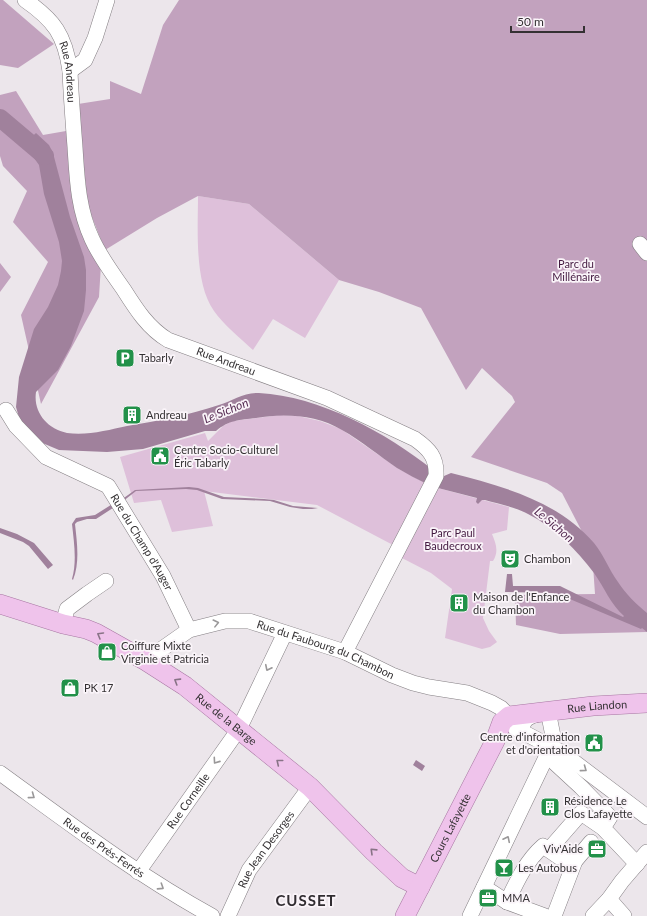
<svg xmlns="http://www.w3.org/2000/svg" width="647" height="916" font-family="Lato,sans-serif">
  <rect width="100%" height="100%" fill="#ece6eb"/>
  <path fill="#dec0da" d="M 198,196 L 249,204 L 339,280 L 305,338 L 273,319 L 253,350 C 241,339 223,324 214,311 C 194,283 198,229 198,196 Z
    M 281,415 L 298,416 L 320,421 L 341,429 L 399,469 L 427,484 L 393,545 L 317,505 L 204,491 L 213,526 L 172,532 L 161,500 L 134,503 L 120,457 L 205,433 L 208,441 L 223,426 L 232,421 Z
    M 438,488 L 509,507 L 507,530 L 492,534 C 496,544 499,551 493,561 L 490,561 L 483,618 L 489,631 L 497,642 L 490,647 L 482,649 L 445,638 L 452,589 L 431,573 L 400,557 Z"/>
  <path fill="#c2a2be" d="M 0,0 L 3,0 L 54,44 L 18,68 L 0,65 Z
    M 179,0 L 647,0 L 647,632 L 560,634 L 516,625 L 515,595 L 595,594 L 592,551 L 562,493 L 547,483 L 471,457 L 515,402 L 512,396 L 482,368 L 466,390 L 421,308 L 379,292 L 339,280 L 249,204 L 198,196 L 157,218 L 105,250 L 88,207 L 80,132 L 78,104 L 110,99 L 110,81 L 141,94 L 163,25 Z
    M 16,91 L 43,135 L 66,131 L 79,219 L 101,264 L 99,297 L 41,404 L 21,315 L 48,262 L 13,222 L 27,191 L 3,166 L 0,156 L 0,95 Z
    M 0,263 L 11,277 L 0,292 Z"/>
  <path fill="#a0819c" d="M 36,133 L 49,145 L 53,153 L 70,217 L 84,257 L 86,270 L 86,290 L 84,311 L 71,346 L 58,370 L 36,392 C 33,412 47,429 67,433 C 87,436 108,430 127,426 C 158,421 189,415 219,405 C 232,401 244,392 259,393 C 319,396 387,433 433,470 L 427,484 C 417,479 407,474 397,468 C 379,456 362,441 342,430 C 317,415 284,413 256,418 C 239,420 229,420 216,431 L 205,431 L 143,449 L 107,452 L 59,450 L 40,442 L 20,421 L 16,407 L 19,377 L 34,329 L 48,307 L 58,285 L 61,271 L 62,261 L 59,242 L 44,194 L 39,165 L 24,144 Z
    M 451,473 C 502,486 558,501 594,543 C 604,555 609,570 618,582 C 626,594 636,604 647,613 L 647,632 L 642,628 L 641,629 L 565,597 L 552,593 L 505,592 L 507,574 L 512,574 L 513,586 L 560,586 L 623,617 L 624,616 C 611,605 604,587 594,573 C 577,550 554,527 528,514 C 515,507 499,504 485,500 L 482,500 L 478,504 L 476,502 L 477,498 L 438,488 L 444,476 Z
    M 189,487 L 198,488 L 224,497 L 264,499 L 274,500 L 293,506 L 318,508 L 312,509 L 303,509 L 290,507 L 270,501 L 222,499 L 197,490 L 186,489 L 136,491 L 122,502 L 121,500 L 135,490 Z
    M 114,503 L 116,506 L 96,519 L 87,519 L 77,522 L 75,524 C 77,543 80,562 73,580 L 72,579 C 77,562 74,542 72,524 L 76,518 L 95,515 Z
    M 0,528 L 17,534 L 34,543 L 53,565 L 48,569 L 29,546 L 23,542 L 0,533 Z
    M 416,760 L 425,766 L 422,771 L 413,765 Z"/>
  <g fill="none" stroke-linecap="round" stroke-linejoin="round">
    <path stroke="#a0819c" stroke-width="18" d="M 0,118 L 45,156"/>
    <defs>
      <g id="minor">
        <path id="s1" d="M 25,0 C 54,20 65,35 70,71 C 71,96 73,121 75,147 C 77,178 78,209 92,239 C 100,257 113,274 124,290 C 136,309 148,328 168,340 L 327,398 L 415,439 C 429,449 437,457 436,476 L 345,652"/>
        <path d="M 70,71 L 85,60 L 95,38 L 107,0"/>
        <path d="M 640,244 L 647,253"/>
        <path id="s2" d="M 6,410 L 16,426 L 46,457 L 108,486 L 163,576 L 189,630"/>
        <path d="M 63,624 L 67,609 L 87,594 L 106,581"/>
        <path id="s3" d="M 146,661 L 149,658 L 189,630 L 225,621 L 249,621 L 345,652 L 392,675 L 413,683 L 429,687 L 467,693 L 492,703 L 501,708 L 509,716"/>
        <path d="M 515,728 L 561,752 L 647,817"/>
        <path d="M 522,732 C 522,715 534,716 548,711 L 553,736 L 551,747 L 555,763 L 581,787 L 610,817 L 603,828 L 637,864"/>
        <path id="s4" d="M 0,773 C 69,823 137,875 212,916"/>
        <path d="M 553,845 L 581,813 L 603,828"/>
        <path id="s5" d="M 138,872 L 239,729 L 285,633"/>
        <path d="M 484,887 L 507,902 L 545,916"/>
        <path d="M 609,899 L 624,916"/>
        <path d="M 507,902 C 517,881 526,861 543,846 L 559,857 L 575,861"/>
        <path id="s6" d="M 228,916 L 249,870 L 310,787"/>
        <path d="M 470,916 L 551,747"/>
        <path d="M 554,916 L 575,861 L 591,842"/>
        <path d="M 593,916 L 609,899 L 622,881 L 647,852"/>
      </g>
      <g id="major">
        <path id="s7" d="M 0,604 L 63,624 L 86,629 L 96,633 L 146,661 L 185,686 L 310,787 L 374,852 L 402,878 L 420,887"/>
        <path id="s8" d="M 405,916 L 495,741 L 502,722 L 509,716 L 593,706 L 647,703"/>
      </g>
    </defs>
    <use href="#minor" stroke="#847f83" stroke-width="16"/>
    <use href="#major" stroke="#a776a2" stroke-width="20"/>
    <use href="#minor" stroke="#fff" stroke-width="15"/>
    <use href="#major" stroke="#efc3eb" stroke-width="19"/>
  </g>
  <defs><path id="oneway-chevron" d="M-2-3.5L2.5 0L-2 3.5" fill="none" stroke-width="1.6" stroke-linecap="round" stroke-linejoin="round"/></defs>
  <g stroke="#9a9899">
    <use href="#oneway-chevron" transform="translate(216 623) rotate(-14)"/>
    <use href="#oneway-chevron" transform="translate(268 668) rotate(116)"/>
    <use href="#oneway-chevron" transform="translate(216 761) rotate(125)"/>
    <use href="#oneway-chevron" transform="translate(584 769) rotate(36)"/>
    <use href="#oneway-chevron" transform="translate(32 796) rotate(36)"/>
    <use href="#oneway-chevron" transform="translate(507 839) rotate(-64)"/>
    <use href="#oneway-chevron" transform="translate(161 887) rotate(33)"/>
  </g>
  <g stroke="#887386">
    <use href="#oneway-chevron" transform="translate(100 635) rotate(-150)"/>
    <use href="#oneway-chevron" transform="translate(177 681) rotate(-148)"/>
    <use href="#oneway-chevron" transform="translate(279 762) rotate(-141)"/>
    <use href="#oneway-chevron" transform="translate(373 851) rotate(-136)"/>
  </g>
  <defs>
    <symbol id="parking-square" viewBox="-11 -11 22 22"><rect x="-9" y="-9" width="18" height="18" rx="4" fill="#229149" stroke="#faf4f9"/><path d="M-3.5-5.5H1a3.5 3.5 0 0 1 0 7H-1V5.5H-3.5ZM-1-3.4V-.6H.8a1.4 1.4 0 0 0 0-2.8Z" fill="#fff"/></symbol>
    <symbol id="building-square" viewBox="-11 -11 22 22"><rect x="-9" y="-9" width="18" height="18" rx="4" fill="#229149" stroke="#faf4f9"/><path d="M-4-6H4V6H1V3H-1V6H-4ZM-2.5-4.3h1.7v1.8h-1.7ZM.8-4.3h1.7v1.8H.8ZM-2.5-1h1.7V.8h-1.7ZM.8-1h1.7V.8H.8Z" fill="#fff"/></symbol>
    <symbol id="civic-square" viewBox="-11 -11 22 22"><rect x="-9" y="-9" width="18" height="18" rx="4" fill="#229149" stroke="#faf4f9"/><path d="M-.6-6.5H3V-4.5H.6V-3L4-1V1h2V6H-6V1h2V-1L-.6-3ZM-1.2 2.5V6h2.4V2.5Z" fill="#fff"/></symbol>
    <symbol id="theatre-square" viewBox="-11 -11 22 22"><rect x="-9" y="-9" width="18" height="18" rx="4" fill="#229149" stroke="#faf4f9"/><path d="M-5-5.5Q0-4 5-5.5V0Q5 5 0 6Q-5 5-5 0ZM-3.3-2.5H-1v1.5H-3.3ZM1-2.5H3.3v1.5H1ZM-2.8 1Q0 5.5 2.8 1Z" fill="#fff"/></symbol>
    <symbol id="shop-square" viewBox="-11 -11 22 22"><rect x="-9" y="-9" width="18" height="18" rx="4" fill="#229149" stroke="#faf4f9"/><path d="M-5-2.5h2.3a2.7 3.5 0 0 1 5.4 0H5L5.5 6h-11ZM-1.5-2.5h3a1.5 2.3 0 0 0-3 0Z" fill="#fff"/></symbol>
    <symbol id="office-square" viewBox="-11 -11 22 22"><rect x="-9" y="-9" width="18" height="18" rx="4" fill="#229149" stroke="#faf4f9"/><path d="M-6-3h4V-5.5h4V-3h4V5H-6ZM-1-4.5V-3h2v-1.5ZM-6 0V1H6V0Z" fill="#fff"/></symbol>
    <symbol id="bar-square" viewBox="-11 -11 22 22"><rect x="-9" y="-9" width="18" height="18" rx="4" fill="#229149" stroke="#faf4f9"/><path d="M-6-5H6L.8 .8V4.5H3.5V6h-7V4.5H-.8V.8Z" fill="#fff"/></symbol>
  </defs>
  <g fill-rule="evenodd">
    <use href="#parking-square" x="114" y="347" width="22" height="22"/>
    <use href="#building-square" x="121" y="404" width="22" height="22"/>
    <use href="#civic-square" x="149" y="445" width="22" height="22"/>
    <use href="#theatre-square" x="499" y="548" width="22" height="22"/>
    <use href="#building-square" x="448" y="592" width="22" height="22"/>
    <use href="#shop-square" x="96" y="641" width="22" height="22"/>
    <use href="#shop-square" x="59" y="677" width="22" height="22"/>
    <use href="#civic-square" x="583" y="732" width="22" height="22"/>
    <use href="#building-square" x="539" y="796" width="22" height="22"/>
    <use href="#office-square" x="586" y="838" width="22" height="22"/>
    <use href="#bar-square" x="493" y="857" width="22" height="22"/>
    <use href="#office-square" x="477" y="887" width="22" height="22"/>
  </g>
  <g text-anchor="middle" stroke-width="3.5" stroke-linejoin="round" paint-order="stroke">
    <g font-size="11" fill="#343133" stroke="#faf4f9">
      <text dy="4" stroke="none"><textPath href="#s1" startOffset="88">Rue Andreau</textPath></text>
      <text dy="4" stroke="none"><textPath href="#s1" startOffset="447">Rue Andreau</textPath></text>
      <text dy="4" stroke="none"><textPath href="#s2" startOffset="196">Rue du Champ d'Auger</textPath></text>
      <text dy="4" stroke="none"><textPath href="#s3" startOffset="196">Rue du Faubourg du Chambon</textPath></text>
      <text dy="4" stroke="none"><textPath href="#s8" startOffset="315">Rue Liandon</textPath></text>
      <text dy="4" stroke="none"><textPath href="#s7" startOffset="257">Rue de la Barge</textPath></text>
      <text dy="4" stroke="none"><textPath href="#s5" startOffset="87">Rue Corneille</textPath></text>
      <text dy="4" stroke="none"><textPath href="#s8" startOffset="99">Cours Lafayette</textPath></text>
      <text dy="4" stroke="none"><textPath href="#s4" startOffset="128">Rue des Prés-Ferrés</textPath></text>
      <text dy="4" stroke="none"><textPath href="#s6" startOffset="77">Rue Jean Desorges</textPath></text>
    </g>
    <g font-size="11" fill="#431a40" stroke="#faf4f9">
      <text x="576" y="268">Parc du<tspan x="576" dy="13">Millénaire</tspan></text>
      <text x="453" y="537">Parc Paul<tspan x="453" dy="13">Baudecroux</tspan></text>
    </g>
    <g font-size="11" fill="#343133" stroke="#faf4f9" text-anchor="start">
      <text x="139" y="362">Tabarly</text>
      <text x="146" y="419">Andreau</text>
      <text x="174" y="454">Centre Socio-Culturel<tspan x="174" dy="13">Éric Tabarly</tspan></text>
      <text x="524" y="563">Chambon</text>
      <text x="473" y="601">Maison de l'Enfance<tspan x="473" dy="13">du Chambon</tspan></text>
      <text x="121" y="650">Coiffure Mixte<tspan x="121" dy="13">Virginie et Patricia</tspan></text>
      <text x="84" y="692">PK 17</text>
      <text x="580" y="741" text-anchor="end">Centre d'information<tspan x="580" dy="13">et d'orientation</tspan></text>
      <text x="564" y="805">Résidence Le<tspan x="564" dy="13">Clos Lafayette</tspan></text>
      <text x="583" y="853" text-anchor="end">Viv'Aide</text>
      <text x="518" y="872">Les Autobus</text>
      <text x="502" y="902">MMA</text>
    </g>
    <g font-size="12" font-style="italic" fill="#562c53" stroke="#faf4f9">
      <text transform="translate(226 411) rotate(-22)" y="4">Le Sichon</text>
      <text transform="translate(554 525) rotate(40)" y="4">Le Sichon</text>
    </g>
    <g font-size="15" font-weight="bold" letter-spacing="1" fill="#312d31" stroke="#faf4f9">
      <text x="306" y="906">CUSSET</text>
    </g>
  </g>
  <path d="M511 26v6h73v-6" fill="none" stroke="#343133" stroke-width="2"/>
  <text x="517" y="26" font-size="12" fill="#343133" stroke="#faf4f9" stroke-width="3" paint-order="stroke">50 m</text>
</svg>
